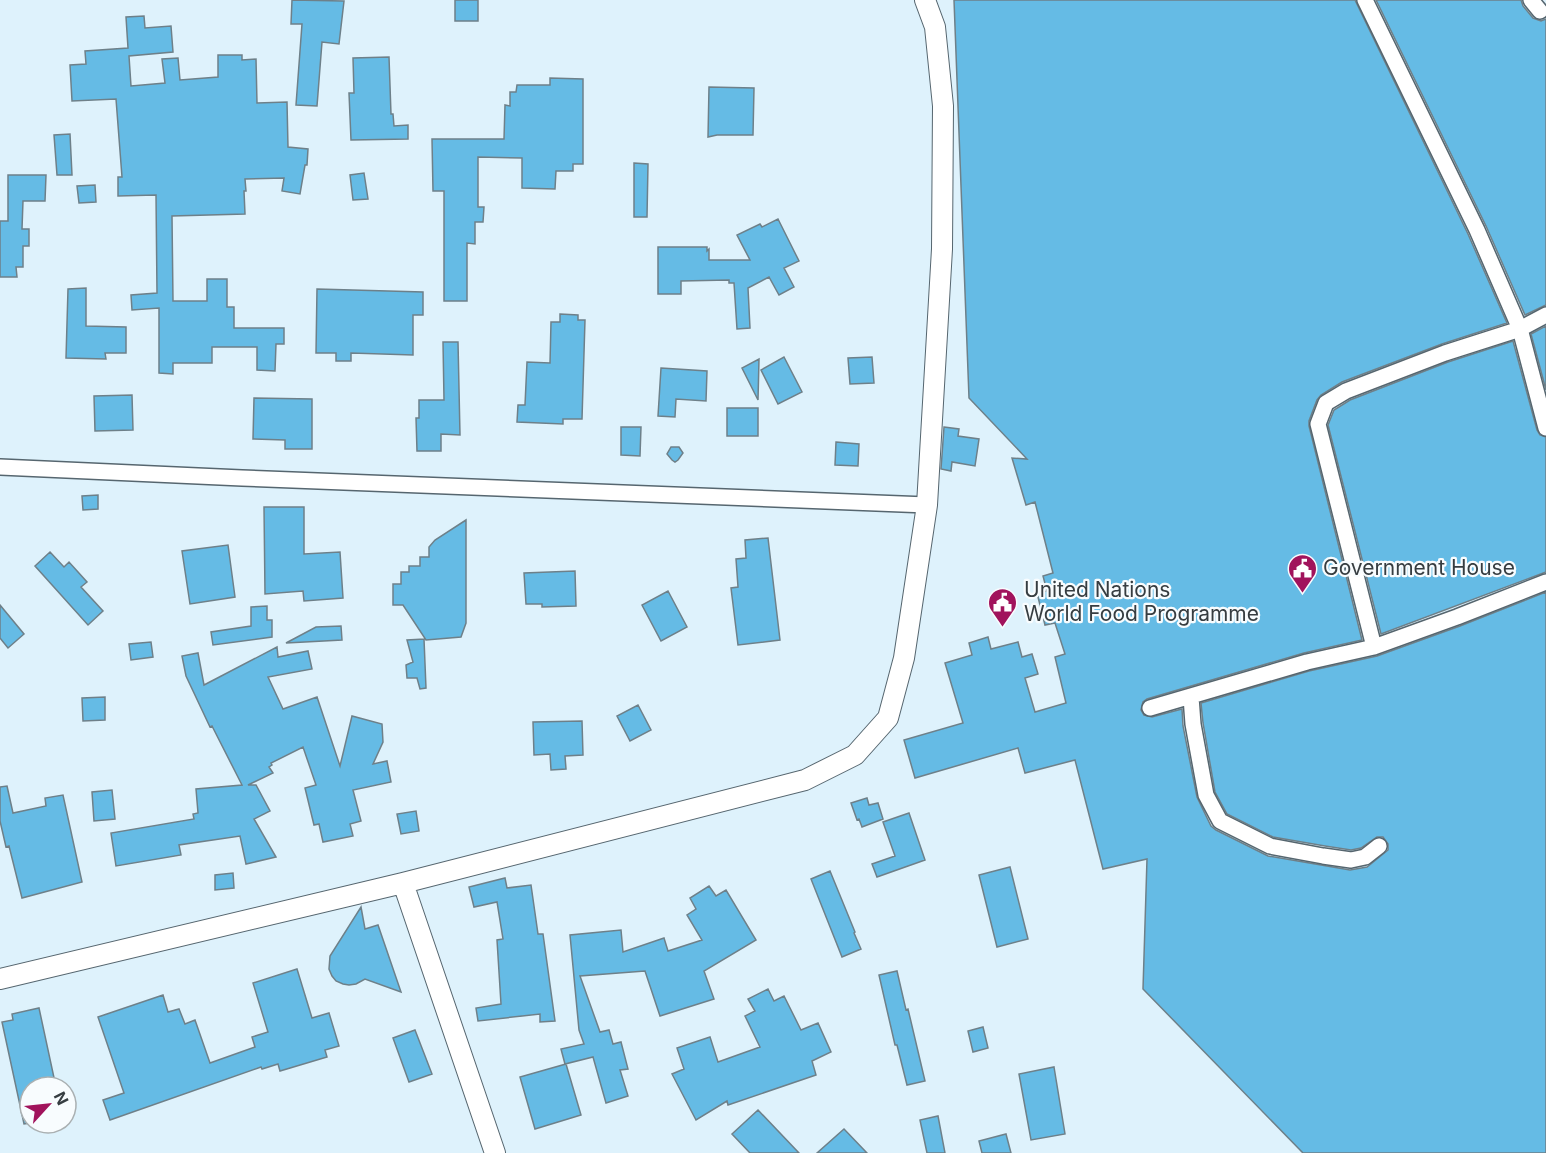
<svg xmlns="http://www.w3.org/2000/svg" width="1546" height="1153" font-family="Inter,sans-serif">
  <rect width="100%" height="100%" fill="#def2fc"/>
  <path fill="#65bbe5" stroke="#6e8089" stroke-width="1.5" d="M 292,0 L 344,1 L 339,44 L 322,42 L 317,106 L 296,105 L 302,24 L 291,24 Z
    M 455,0 L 478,0 L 478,21 L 455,21 Z
    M 954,0 L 1355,0 L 1468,234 L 1507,323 L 1442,344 L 1342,382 L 1321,395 L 1317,400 L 1309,421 L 1309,426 L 1362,640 L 1304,653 L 1147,699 L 1143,702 L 1141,710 L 1144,715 L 1152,717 L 1182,709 L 1183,726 L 1197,797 L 1211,826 L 1216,830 L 1268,856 L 1350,870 L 1367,867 L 1388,850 L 1388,844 L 1383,837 L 1377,837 L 1361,848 L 1351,850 L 1325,846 L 1273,837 L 1227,814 L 1215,792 L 1203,723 L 1201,703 L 1309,671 L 1377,656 L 1460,626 L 1546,592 L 1546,1153 L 1303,1153 L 1143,989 L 1147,859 L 1103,869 L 1075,760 L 1025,773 L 1018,748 L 915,778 L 904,740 L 963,723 L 945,663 L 972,655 L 969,643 L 988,637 L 991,649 L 1018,642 L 1022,657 L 1032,654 L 1038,674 L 1025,678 L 1035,712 L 1066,703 L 1055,657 L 1065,654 L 1055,623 L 1045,625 L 1037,593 L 1047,591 L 1043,576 L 1053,573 L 1035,502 L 1026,505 L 1012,458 L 1027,459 L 969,398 Z
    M 1376,0 L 1521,0 L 1523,6 L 1533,18 L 1541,21 L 1546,19 L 1546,305 L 1525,315 L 1486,226 Z
    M 144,16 L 145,28 L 171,26 L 173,52 L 129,56 L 131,86 L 165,83 L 162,59 L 178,58 L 180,80 L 218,77 L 218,55 L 242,55 L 242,60 L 256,59 L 257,103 L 287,102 L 288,147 L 308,149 L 307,165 L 305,165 L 300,194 L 282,191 L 284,178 L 245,179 L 246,191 L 244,191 L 245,214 L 172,216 L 173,301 L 207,301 L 207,279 L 227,279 L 227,307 L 234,307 L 234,328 L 284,328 L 284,344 L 276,344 L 275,371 L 257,370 L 257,347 L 212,347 L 212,363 L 173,363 L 173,374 L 159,373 L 159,308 L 132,310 L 131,295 L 157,293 L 156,195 L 118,196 L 118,177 L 122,177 L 116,99 L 72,101 L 70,65 L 86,64 L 85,51 L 128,48 L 126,17 Z
    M 389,57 L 391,114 L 393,114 L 394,126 L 408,125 L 408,139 L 351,140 L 349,93 L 354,93 L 353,58 Z
    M 550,78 L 583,79 L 583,164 L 573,164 L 573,171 L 556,171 L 555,189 L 522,188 L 522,158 L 478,157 L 478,207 L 484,207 L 483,222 L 475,222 L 475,244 L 467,243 L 467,301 L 444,301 L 444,191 L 433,191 L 432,139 L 504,139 L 505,105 L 510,106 L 510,92 L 516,92 L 517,85 L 550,85 Z
    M 709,87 L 754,88 L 753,135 L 717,135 L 708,137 Z
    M 70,134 L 72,175 L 57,175 L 54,135 Z
    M 634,163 L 648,164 L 647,217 L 634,217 Z
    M 364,173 L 368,199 L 353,200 L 350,175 Z
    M 8,175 L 46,175 L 45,201 L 23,201 L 22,229 L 29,229 L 29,246 L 23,246 L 23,267 L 16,267 L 17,277 L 0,277 L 0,221 L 8,221 Z
    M 95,185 L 96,202 L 79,203 L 77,186 Z
    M 778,219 L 799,261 L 784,268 L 794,287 L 779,295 L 769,277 L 748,288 L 750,328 L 737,329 L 734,283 L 729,283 L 729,280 L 681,281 L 681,294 L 658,294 L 658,247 L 707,247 L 707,251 L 709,249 L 709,260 L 750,260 L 737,235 L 760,224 L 762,227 Z
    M 86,288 L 86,326 L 126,327 L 126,353 L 105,353 L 106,359 L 66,358 L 68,289 Z
    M 317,289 L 423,292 L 423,315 L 413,315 L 413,355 L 351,353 L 351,361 L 336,361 L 336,353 L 316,353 Z
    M 560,314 L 578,315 L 578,320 L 585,320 L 582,419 L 563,419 L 563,424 L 517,422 L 518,405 L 525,405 L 527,362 L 550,363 L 551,322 L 560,322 Z
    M 1546,326 L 1546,390 L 1531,334 Z
    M 1513,341 L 1537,430 L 1540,435 L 1546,437 L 1546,572 L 1381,634 L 1328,425 L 1334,410 L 1350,400 L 1448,362 Z
    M 443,342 L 458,342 L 460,435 L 441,434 L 441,451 L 417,451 L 416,418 L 419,418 L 419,400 L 444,400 Z
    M 784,357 L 802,392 L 778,404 L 761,370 Z
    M 872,357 L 874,383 L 850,384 L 848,358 Z
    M 759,359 L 758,400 L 742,368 Z
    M 661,368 L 707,371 L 706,401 L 676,399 L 675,417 L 658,416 Z
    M 132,395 L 133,430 L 95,431 L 94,396 Z
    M 254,398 L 312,399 L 312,449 L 285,449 L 285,440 L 253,439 Z
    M 727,408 L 758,408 L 758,436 L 727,436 Z
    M 621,427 L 641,427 L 640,456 L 621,455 Z
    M 944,427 L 959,429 L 958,436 L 979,439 L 975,466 L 952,462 L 951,471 L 941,469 Z
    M 836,442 L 859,444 L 858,466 L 835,465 Z
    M 671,447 L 679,447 L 683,453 L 678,460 L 675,462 L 672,460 L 667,454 Z
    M 98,495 L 98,509 L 83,510 L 82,496 Z
    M 264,507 L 304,507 L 304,554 L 340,552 L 343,598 L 304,601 L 303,591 L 265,594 Z
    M 466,520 L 466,623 L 461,637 L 426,640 L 403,605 L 393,605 L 393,584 L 401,584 L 401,572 L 409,572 L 409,566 L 420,566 L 420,557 L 429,557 L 429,547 L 435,540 Z
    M 768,538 L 780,640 L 738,645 L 731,588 L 738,587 L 736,559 L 746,558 L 745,540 Z
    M 228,545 L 235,597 L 190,604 L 182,551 Z
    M 50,552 L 64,567 L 69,562 L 87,582 L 81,587 L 103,611 L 88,625 L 35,566 Z
    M 575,571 L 576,606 L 542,607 L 542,604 L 526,604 L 524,573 Z
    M 668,591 L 687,627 L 661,641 L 642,605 Z
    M 0,605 L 24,634 L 8,648 L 0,638 Z
    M 267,606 L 267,620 L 272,620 L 272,637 L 213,645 L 211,632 L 251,626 L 251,607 Z
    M 341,626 L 342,640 L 286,643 L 316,627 Z
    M 424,639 L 426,688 L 420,689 L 417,678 L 407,678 L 406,665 L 413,662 L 407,640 Z
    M 151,642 L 153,657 L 131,660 L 129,644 Z
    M 277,647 L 278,657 L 308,651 L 312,669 L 268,677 L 283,709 L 317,697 L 340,766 L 352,716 L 382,724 L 383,742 L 373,764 L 387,761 L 391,782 L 353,790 L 361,821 L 350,824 L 353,836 L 323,842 L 319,824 L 314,825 L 305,788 L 316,785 L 303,747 L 271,763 L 272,765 L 269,767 L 273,773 L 248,785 L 256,785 L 270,811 L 254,819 L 276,857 L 246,864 L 240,836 L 179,845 L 181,855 L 116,866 L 111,833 L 194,819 L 193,814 L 198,813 L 196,789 L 242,785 L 212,726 L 210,727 L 186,676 L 182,656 L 198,653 L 204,685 Z
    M 105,697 L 105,720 L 83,721 L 82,698 Z
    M 638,705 L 651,730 L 630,741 L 617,716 Z
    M 582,721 L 583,755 L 565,756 L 566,769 L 551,770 L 550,754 L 534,755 L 533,722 Z
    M 7,786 L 13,813 L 46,806 L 45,798 L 63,795 L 82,882 L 22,898 L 9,846 L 6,847 L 0,821 L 0,787 Z
    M 112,790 L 115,819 L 94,821 L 92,792 Z
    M 867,798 L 869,805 L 878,803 L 883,819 L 862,827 L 859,819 L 857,820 L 851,803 Z
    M 416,811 L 419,831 L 401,834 L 397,814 Z
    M 909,813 L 925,860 L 877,877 L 872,864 L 895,856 L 883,822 Z
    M 1010,867 L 1028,939 L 997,947 L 979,875 Z
    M 830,871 L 855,932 L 854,933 L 861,949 L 842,957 L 811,879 Z
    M 233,873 L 234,888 L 215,890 L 215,875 Z
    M 505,878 L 507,888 L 531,885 L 538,934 L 543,934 L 555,1021 L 540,1022 L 540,1014 L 478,1021 L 476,1008 L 501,1004 L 497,940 L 503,939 L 497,902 L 474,907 L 469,887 Z
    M 709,886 L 716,896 L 726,890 L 756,940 L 704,971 L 714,999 L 660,1016 L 645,971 L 580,976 L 600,1032 L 609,1030 L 613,1044 L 621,1042 L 628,1069 L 620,1070 L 628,1096 L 606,1103 L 593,1057 L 565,1064 L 561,1049 L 584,1044 L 579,1030 L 570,935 L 621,930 L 623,952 L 664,938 L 668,951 L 702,940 L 687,915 L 696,909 L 690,898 Z
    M 361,907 L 365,929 L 378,925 L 401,992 L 365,979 L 356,984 L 349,985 L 343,984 L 336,981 L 332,976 L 329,969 L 330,956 Z
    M 297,969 L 312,1018 L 329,1013 L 339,1046 L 325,1050 L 327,1057 L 280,1071 L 278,1064 L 262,1069 L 261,1067 L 110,1120 L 103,1100 L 124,1093 L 98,1017 L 163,995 L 168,1012 L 179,1009 L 185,1024 L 195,1020 L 210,1063 L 255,1047 L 252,1037 L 268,1032 L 253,983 Z
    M 897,971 L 906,1010 L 908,1009 L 925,1081 L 907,1085 L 897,1045 L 895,1045 L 879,975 Z
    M 768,989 L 774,1001 L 784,996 L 801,1030 L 818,1023 L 831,1052 L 812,1061 L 816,1075 L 728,1105 L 727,1101 L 696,1120 L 672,1074 L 684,1069 L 677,1048 L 710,1037 L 718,1062 L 760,1047 L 745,1016 L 755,1011 L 748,999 Z
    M 39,1008 L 56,1087 L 30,1087 L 30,1123 L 24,1124 L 2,1022 L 13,1020 L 12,1014 Z
    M 983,1027 L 988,1048 L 973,1052 L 968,1031 Z
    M 415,1030 L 432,1074 L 409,1082 L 393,1038 Z
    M 566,1064 L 581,1115 L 535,1129 L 520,1077 Z
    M 1054,1067 L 1065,1134 L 1031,1140 L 1019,1074 Z
    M 758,1110 L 799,1153 L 750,1153 L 732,1134 Z
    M 938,1116 L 945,1153 L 927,1153 L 920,1120 Z
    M 844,1129 L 867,1153 L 817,1153 Z
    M 1006,1134 L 1011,1153 L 982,1153 L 979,1141 Z"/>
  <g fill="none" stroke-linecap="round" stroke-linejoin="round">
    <defs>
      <path id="minor" d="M 1365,0 L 1477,230 L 1520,329 L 1546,428
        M 1531,0 L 1540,11
        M 0,467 L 242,478 L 927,505
        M 1374,647 L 1318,424 L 1326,403 L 1346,391 L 1445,353 L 1520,329 L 1546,315
        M 1191,697 L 1193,724 L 1206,795 L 1220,821 L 1270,846 L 1323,856 L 1351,860 L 1365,857 L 1379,846
        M 1150,708 L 1307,662 L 1374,647 L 1457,617 L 1546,582"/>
      <path id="tertiary" d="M 403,883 L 495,1153
        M 0,979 L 403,883 L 805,780 L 855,755 L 888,718 L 904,658 L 927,505 L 942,249 L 943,106 L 935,27 L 925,0"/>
    </defs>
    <use href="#minor" stroke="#56666f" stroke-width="18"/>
    <use href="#tertiary" stroke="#56666f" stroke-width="22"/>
    <use href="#minor" stroke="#fff" stroke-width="15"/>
    <use href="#tertiary" stroke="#fff" stroke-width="20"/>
  </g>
  <defs>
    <symbol id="civic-pin" viewBox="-11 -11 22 30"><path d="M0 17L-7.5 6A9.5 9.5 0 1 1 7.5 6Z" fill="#a1135c" stroke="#f8fcfe"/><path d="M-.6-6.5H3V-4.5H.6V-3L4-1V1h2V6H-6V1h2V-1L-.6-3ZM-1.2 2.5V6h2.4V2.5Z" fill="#fff"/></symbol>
  </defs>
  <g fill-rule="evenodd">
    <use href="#civic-pin" x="1286" y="552" width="33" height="45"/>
    <use href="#civic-pin" x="986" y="586" width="33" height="45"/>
  </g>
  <g text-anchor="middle" stroke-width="4.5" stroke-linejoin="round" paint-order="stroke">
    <g font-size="21" fill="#363d41" stroke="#f8fcfe" text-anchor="start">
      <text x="1323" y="575">Government House</text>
      <text x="1024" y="597">United Nations<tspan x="1024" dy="24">World Food Programme</tspan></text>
    </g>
  </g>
  <g transform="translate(48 1105) rotate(63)"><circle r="28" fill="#f8fcfe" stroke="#aab0b2" stroke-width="1.5"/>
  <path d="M0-4.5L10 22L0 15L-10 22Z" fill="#a1135c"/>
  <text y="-9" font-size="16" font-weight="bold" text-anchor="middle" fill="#363d41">N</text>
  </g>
</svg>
